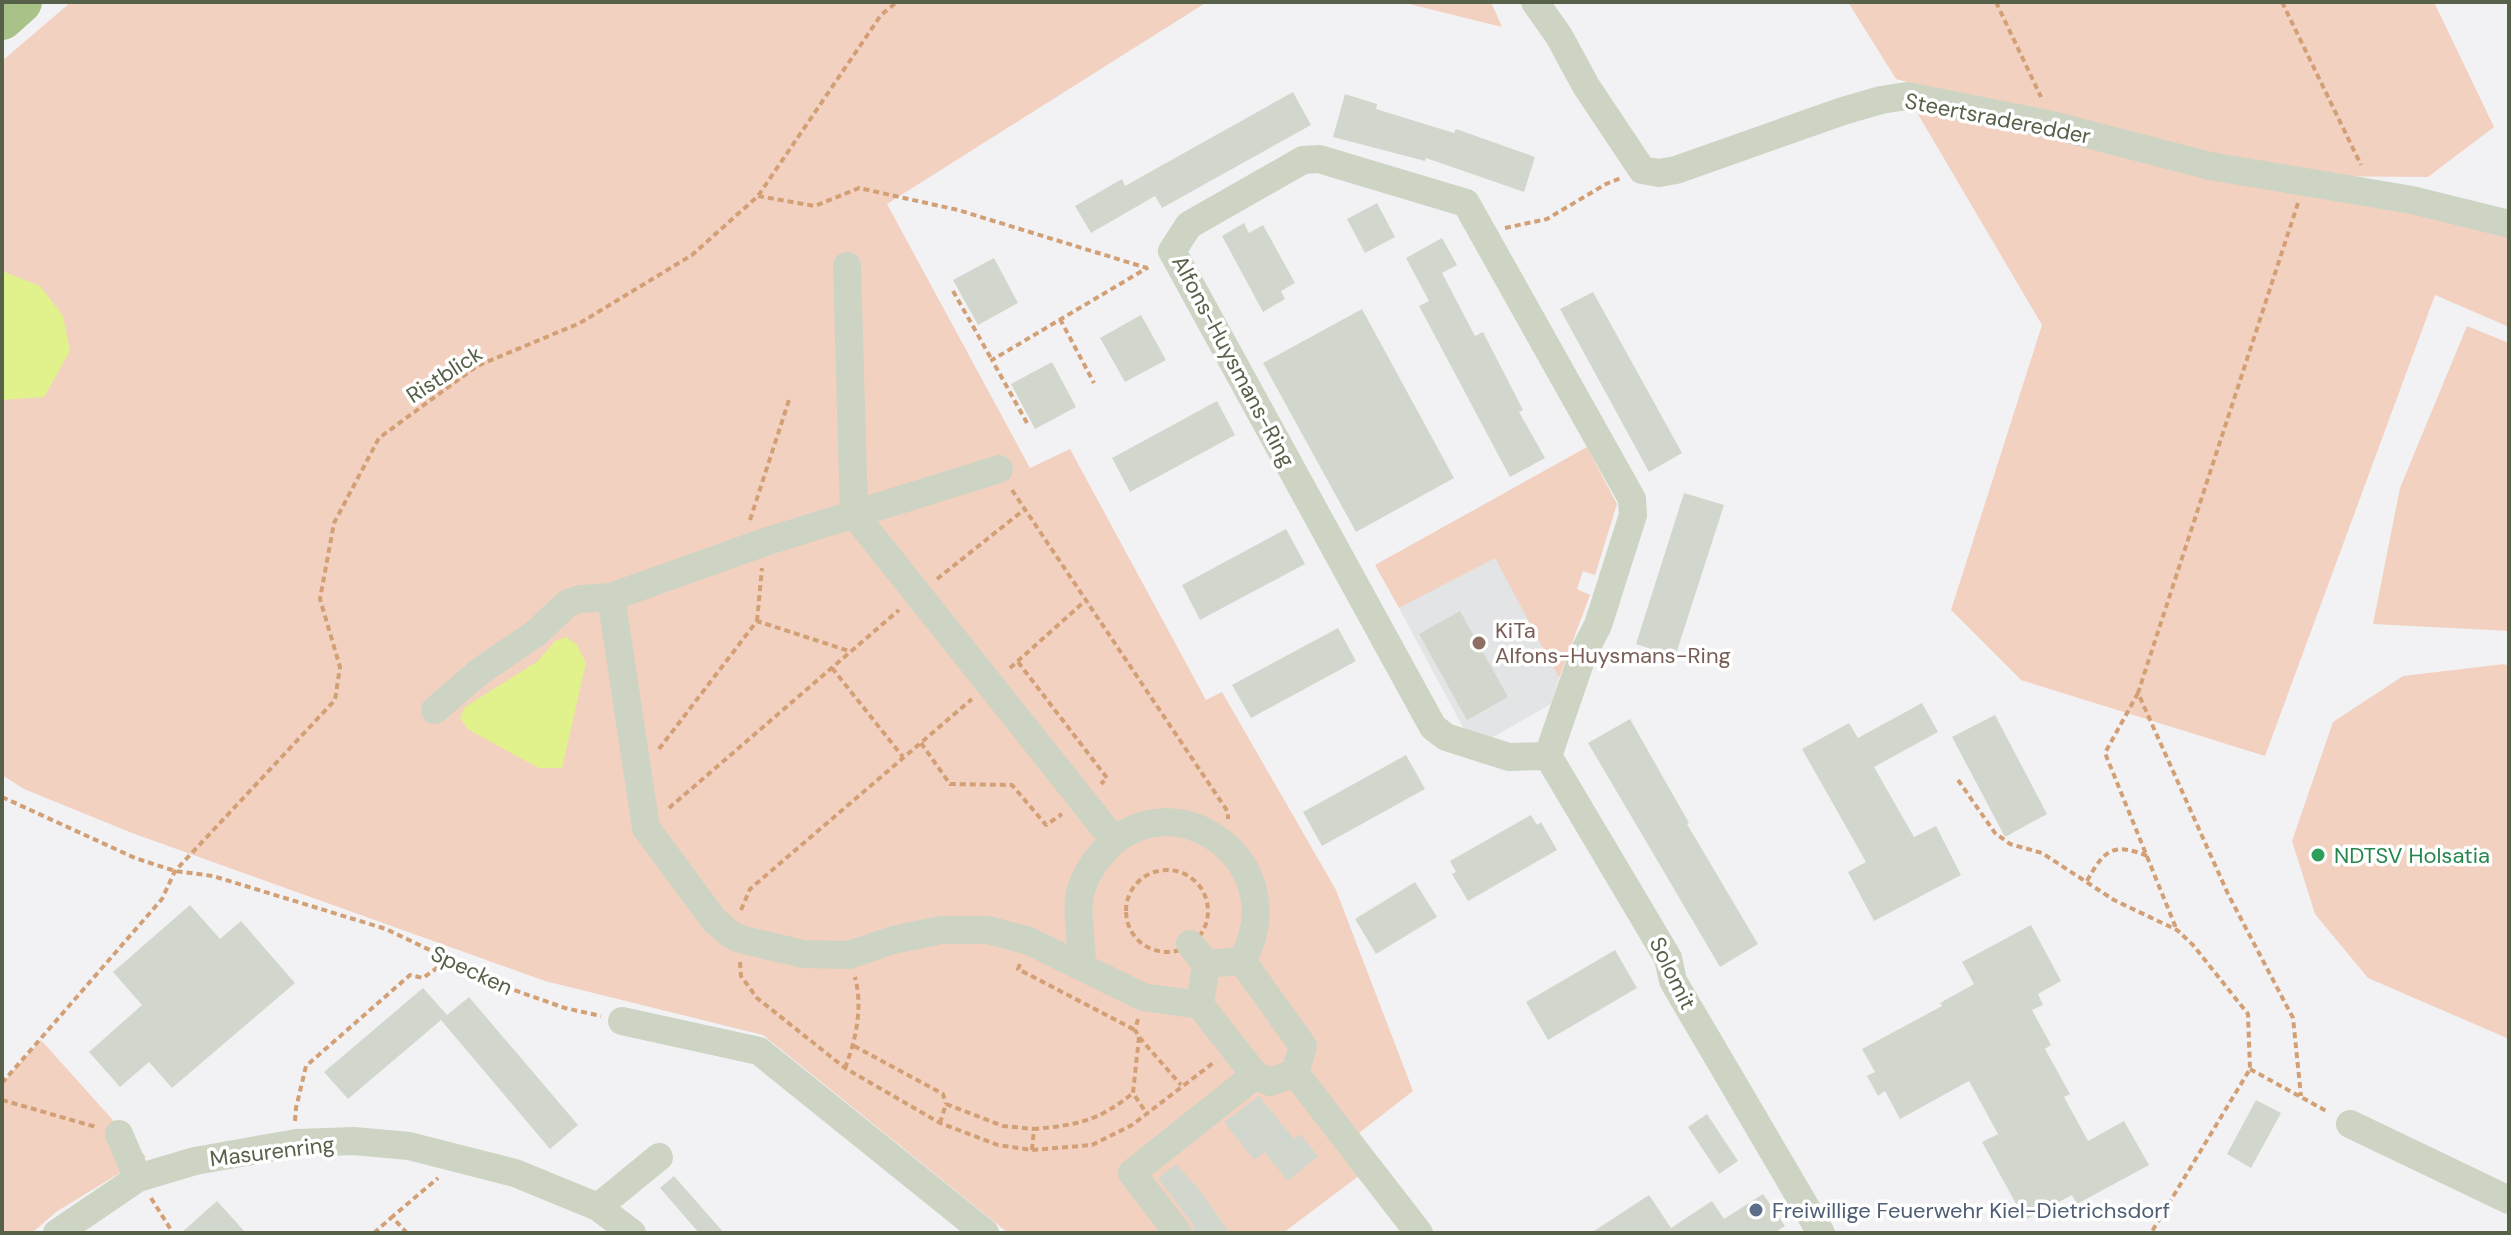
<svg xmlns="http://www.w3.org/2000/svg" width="2511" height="1235" font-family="'DM Sans',sans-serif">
  <rect width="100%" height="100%" fill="#f2f2f4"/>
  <path fill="#e3e4e5" d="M 1495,557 L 1559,678 L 1551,704 L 1483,743 L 1466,733 L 1399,608 Z"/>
  <path fill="#f2d1c0" d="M 71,2 L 1207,2 L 887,204 L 1030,468 L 1070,449 L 1206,700 L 1222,692 L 1336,890 L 1413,1091 L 1341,1147 L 1360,1175 L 1283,1233 L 1008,1233 L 763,1035 L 545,981 L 132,833 L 24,789 L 2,775 L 2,61 Z
    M 1401,2 L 1491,2 L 1502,27 Z
    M 1848,2 L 2434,2 L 2494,127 L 2428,177 L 2307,176 L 2212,160 L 1896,79 Z
    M 1909,99 L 2464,222 L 2509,236 L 2509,327 L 2435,295 L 2265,756 L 2021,680 L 1951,610 L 2042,325 Z
    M 2467,326 L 2509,343 L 2509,631 L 2373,624 L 2400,488 Z
    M 1587,447 L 1617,504 L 1595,575 L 1583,571 L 1577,589 L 1590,595 L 1559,678 L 1495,558 L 1399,608 L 1375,565 Z
    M 2504,664 L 2509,666 L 2509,1039 L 2368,978 L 2315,914 L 2292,841 L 2333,722 L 2403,676 Z
    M 41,1040 L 146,1157 L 56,1212 L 32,1233 L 2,1233 L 2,1083 Z"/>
  <path fill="#e1f18b" d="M 2,271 L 40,286 L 63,316 L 70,351 L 44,397 L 2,400 Z
    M 566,637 L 577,645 L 586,663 L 562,768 L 539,768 L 469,730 L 460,718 L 465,707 L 538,661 L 555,641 Z"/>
  <path fill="#d2d7ce" d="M 1293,92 L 1311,125 L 1162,208 L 1155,196 L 1091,233 L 1075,206 L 1122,179 L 1125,186 Z
    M 1345,94 L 1377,104 L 1376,109 L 1454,133 L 1456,129 L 1535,157 L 1524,192 L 1426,158 L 1425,161 L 1333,137 Z
    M 1377,203 L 1395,237 L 1365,253 L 1347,219 Z
    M 1244,223 L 1249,233 L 1263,225 L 1295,283 L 1281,291 L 1285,299 L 1263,312 L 1222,236 Z
    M 1442,238 L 1457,265 L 1442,273 L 1475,336 L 1483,332 L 1523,410 L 1519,412 L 1545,458 L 1510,477 L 1419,306 L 1429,301 L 1406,258 Z
    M 994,258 L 1018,303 L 978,325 L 953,280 Z
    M 1593,292 L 1682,453 L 1649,472 L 1560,309 Z
    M 1362,309 L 1454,478 L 1356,532 L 1263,363 Z
    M 1141,315 L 1166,360 L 1125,382 L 1100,338 Z
    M 1052,362 L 1076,407 L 1035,429 L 1011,384 Z
    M 1217,401 L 1235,435 L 1130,492 L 1112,458 Z
    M 1684,493 L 1724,505 L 1675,657 L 1636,644 Z
    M 1286,529 L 1305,564 L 1200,620 L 1182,585 Z
    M 1460,611 L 1508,697 L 1467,720 L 1419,634 Z
    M 1338,628 L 1356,661 L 1251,718 L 1232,685 Z
    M 1922,703 L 1938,732 L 1874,767 L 1914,837 L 1936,826 L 1961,875 L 1874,921 L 1848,872 L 1866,862 L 1802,749 L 1849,723 L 1858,738 Z
    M 1995,715 L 2047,814 L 2005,837 L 1952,737 Z
    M 1630,719 L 1689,823 L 1687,824 L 1758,944 L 1720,967 L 1588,743 Z
    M 1406,755 L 1425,789 L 1322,846 L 1303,812 Z
    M 1531,815 L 1537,825 L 1541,822 L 1557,850 L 1468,901 L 1452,874 L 1456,872 L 1450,861 Z
    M 1415,882 L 1437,917 L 1376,954 L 1355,919 Z
    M 190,905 L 220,939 L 241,921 L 295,983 L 172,1088 L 149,1062 L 120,1087 L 89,1052 L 142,1005 L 113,972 Z
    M 2031,925 L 2061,981 L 2038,994 L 2043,1005 L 2032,1010 L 2051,1045 L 2045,1049 L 2070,1094 L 2064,1097 L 2088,1141 L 2124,1121 L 2149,1165 L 2077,1204 L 2072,1195 L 2025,1220 L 1982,1142 L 1998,1134 L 1969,1081 L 1900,1119 L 1885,1091 L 1878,1096 L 1867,1076 L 1875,1072 L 1862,1049 L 1942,1006 L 1940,1003 L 1974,984 L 1962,962 Z
    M 1615,950 L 1637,988 L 1548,1040 L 1526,1002 Z
    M 423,988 L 447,1015 L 348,1099 L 324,1072 Z
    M 469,997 L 578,1125 L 550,1149 L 441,1020 Z
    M 1259,1096 L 1294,1139 L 1300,1134 L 1318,1156 L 1288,1181 L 1264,1152 L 1254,1160 L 1224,1122 Z
    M 2256,1100 L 2281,1113 L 2251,1168 L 2227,1154 Z
    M 1707,1114 L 1738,1161 L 1719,1174 L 1688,1127 Z
    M 1176,1164 L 1198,1188 L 1230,1233 L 1195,1233 L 1192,1223 L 1158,1178 Z
    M 674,1176 L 724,1233 L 699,1233 L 660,1188 Z
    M 1763,1194 L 1785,1226 L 1774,1233 L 1591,1233 L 1649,1195 L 1671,1228 L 1712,1201 L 1724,1219 Z
    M 217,1201 L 246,1233 L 181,1233 Z"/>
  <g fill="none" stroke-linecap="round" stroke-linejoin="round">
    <path stroke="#d3a076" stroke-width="4" stroke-dasharray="6 4" stroke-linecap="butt" d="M 1996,2 L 2041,97
      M 2282,2 L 2361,165
      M 758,196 L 815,206 L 859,188 L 958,210 L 1147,268 L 1151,266
      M 2298,203 L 2138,693 L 2228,894 L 2293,1018 L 2301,1096
      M 1505,228 L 1547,219 L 1606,184 L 1621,178
      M 953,291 L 992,360
      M 1060,319 L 1094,383
      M 1027,423 L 992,360 L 1147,268
      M 1012,490 L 1228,812 L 1228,819
      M 750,520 L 789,400
      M 937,579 L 1025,509
      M 757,621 L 762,568
      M 1018,662 L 1107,778 L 1101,784
      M 832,668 L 903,757
      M 1010,668 L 1085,601
      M 2138,693 L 2105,753 L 2176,928
      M 921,743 L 950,784 L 1012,785 L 1046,825 L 1062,814
      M 659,749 L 757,621 L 849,651
      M 1958,780 L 1995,833 L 2010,844 L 2042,853 L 2114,900 L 2177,930 L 2193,945 L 2248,1014 L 2250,1069 L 2151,1233
      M 2,797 L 135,858 L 175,871 L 213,876 L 386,929 L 511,989 L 565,1008 L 601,1016
      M 669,808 L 899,610
      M1126 911a41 41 0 1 1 82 0a41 41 0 1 1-82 0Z
      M 2087,881 C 2104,850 2113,842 2147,856
      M 741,910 L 750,889 L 972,699
      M 740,962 L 741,976 L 757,998 L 845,1068 L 940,1123 L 998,1145 L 1032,1150 L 1092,1145 L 1132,1125 L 1213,1063
      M 1020,964 L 1018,969 L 1135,1030
      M 1138,1019 L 1135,1030 L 1139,1037 L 1181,1085
      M 1139,1037 L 1133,1093 L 1147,1114
      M 854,1046 L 943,1094 L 946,1104
      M 845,1068 C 856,1040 863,1007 855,977
      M 2250,1069 L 2328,1112
      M 2,1083 L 162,899 L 175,871 L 335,700 L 340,667 L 320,599 L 334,523 L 379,438 L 477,366 L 580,323 L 692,255 L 758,196 L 881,15 L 897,2
      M 2,1100 L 96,1127
      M 295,1121 L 296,1108 L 306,1066 L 410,975 L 423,978 L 437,968 L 442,956
      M 940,1123 L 946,1104 L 1003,1126 L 1034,1129
      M 1032,1150 L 1034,1129 C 1077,1125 1099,1121 1133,1093
      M 151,1198 L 173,1233
      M 374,1233 L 392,1217
      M 407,1233 L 392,1217 L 438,1178"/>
    <path stroke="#cdd4c3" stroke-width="28" d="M 1535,2 L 1559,36 L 1586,86 L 1642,170 L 1659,173 L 1676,170 L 1843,111 L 1881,100 L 1907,96 L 2052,125 L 2210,166 L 2412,200 L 2509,224
      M 1319,159 L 1466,203 L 1632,499 L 1633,515 L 1598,625 L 1583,654 L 1548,756 L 1509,757 L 1446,737 L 1433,727 L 1172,251 L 1189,225 L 1303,160 Z
      M 847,266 L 854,514 L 1114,840
      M 999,469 L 765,542 L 611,597 L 646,828 L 714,920 L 730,934 L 740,939 L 803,954 L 849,955 L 893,940 L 941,930 L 988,930 L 1029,941 L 1143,997 L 1200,1005
      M 435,710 L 479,672 L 536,633 L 568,603 L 580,599 L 611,597
      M 1548,756 L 1668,958 L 1673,981 L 1821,1233
      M 1190,944 L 1206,964
      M 1242,961 L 1303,1046 L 1295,1073 L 1270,1082 L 1255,1075 L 1200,1005 L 1206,964 Z
      M 1082,966 C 1082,945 1077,920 1079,899 C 1082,880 1092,864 1104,851 C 1173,775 1297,863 1242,961
      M 622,1021 L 759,1051 L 985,1233
      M 1295,1073 L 1419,1233
      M 2350,1124 L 2509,1200
      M 119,1134 L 138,1178
      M 598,1207 L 659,1157
      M 57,1233 L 138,1178 L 195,1161 L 297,1143 L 354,1141 L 409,1146 L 515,1173 L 598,1207 L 632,1233
      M 1178,1233 L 1132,1173 L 1255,1075"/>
    <path stroke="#a8c288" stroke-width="42" d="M 2,19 L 21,2"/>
  </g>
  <circle fill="#8d6e63" stroke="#fff" stroke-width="3" cx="1479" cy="643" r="8"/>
  <circle fill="#2e9e5b" stroke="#fff" stroke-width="3" cx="2318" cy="855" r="8"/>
  <circle fill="#5c6f8a" stroke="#fff" stroke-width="3" cx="1756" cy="1210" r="8"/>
  <g text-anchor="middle" stroke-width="7" stroke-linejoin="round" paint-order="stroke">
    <g font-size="22" fill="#576149" stroke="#fff">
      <text transform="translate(1998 118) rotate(11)" y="8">Steertsraderedder</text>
      <text transform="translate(1234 361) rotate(62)" y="8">Alfons-Huysmans-Ring</text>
      <text transform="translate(444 374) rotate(-33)" y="8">Ristblick</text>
      <text transform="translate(472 970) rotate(25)" y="8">Specken</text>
      <text transform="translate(1673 973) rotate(64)" y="8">Solomit</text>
      <text transform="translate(272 1151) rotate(-7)" y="8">Masurenring</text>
    </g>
    <g font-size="22" fill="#785e54" stroke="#fff" text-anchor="start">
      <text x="1495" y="638">KiTa<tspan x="1495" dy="25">Alfons-Huysmans-Ring</tspan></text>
    </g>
    <g font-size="22" fill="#27864d" stroke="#fff" text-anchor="start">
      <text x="2334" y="863">NDTSV Holsatia</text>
    </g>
    <g font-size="22" fill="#4e5e75" stroke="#fff" text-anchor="start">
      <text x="1772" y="1218">Freiwillige Feuerwehr Kiel-Dietrichsdorf</text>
    </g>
  </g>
  <rect width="2511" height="1235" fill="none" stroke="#576149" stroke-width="8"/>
</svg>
